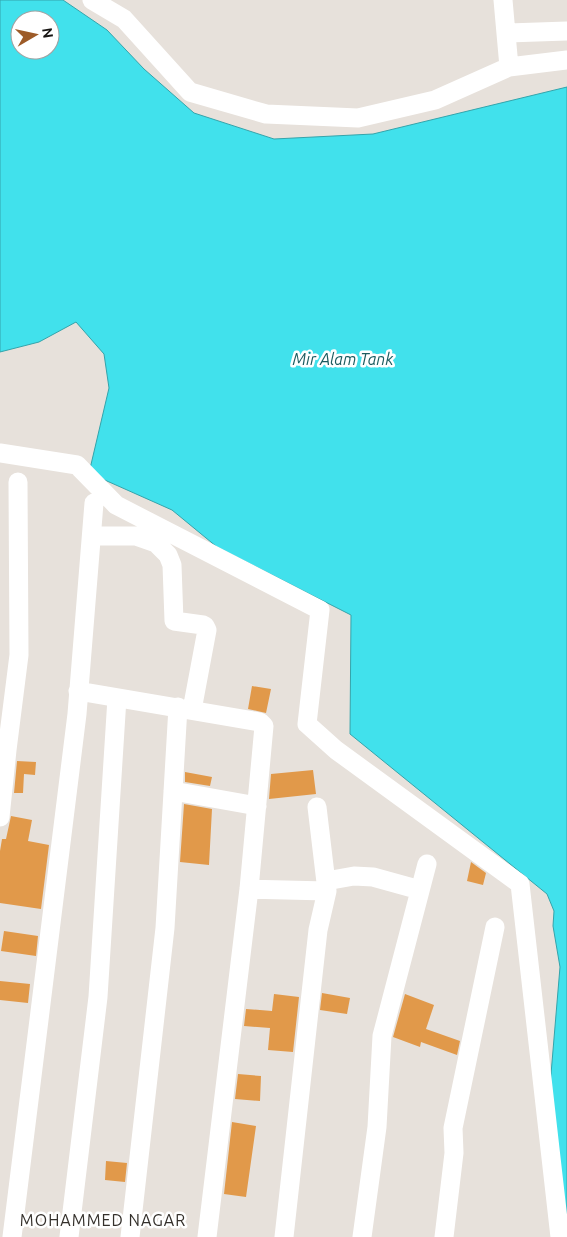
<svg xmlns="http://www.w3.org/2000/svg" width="567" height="1237" font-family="Ubuntu,sans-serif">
  <rect width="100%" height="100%" fill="#e7e1db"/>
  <path fill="#41e1ec" stroke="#34a4ab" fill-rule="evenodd" d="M 0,0 L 63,0 L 107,30 L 144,69 L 194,113 L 274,139 L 373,134 L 567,87 L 567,1237 L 549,1098 L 560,967 L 553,926 L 554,911 L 547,894 L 350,734 L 351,615 L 217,547 L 172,510 L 89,473 L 109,388 L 104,354 L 76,322 L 39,342 L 0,352 ZM 20,20 L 50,20 L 50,50 L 20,50 Z"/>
  <path fill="#e1994a" d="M 252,686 L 271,689 L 266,713 L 248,709 Z
    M 17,761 L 36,762 L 35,775 L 24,774 L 23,793 L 14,793 Z
    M 313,770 L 316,794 L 269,799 L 271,774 Z
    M 185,772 L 212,777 L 210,786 L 185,782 Z
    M 184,804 L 212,809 L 209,865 L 180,862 Z
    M 11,816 L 32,820 L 28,841 L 49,845 L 41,909 L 0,903 L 0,851 L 2,839 L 6,839 Z
    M 471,862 L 486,873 L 483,885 L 467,881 Z
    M 4,931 L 38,936 L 36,956 L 1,951 Z
    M 0,981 L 30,984 L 28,1003 L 0,1000 Z
    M 322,993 L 350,998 L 347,1014 L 320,1010 Z
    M 274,994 L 299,997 L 293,1052 L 268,1050 L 270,1028 L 244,1026 L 246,1009 L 272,1011 Z
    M 405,994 L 434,1005 L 426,1029 L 460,1041 L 457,1055 L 421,1042 L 420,1047 L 393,1037 Z
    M 238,1074 L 261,1076 L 260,1101 L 235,1099 Z
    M 232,1122 L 256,1126 L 246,1197 L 224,1194 Z
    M 106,1161 L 127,1163 L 125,1182 L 105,1180 Z"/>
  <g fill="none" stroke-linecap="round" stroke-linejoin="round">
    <path stroke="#fff" stroke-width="19" d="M 92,0 L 124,19 L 190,92 L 266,114 L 358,118 L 435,100 L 509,67 L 567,60
      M 503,0 L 509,67
      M 506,33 L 567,31
      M 0,453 L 77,465 L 116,505 L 320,610 L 307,724 L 336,750 L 520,884 L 560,1237
      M 92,536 L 136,536 L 156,543 L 168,555 L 172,565 L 174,621 L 203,625 L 205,626 L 207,630 L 192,710
      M 78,691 L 260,722 L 264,726 L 249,889 L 207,1237
      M 173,791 L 257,806
      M 0,817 L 7,750 L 19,655 L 18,482
      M 326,881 L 354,876 L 373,877 L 420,890
      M 249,889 L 327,891
      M 12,1237 L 77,714 L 94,503
      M 69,1237 L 98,997 L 117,698
      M 130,1237 L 165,928 L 178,707
      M 284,1237 L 318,930 L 327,891 L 317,807
      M 362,1237 L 377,1127 L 382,1036 L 427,864
      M 444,1237 L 454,1153 L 453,1128 L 495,927"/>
  </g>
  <g text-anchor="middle" stroke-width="5" stroke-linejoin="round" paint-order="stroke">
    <g font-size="16" font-style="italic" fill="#1c5c60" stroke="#fff">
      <text x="343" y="365">Mir Alam Tank</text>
    </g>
    <g font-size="16" letter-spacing="1" fill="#34302b" stroke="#fff">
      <text x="103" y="1226">MOHAMMED NAGAR</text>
    </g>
  </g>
  <g transform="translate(35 35) rotate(81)"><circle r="24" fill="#ffffff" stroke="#a2a1a1"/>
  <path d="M0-4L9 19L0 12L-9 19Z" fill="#9d5b28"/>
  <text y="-8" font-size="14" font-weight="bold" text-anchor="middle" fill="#171513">N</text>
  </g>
</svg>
